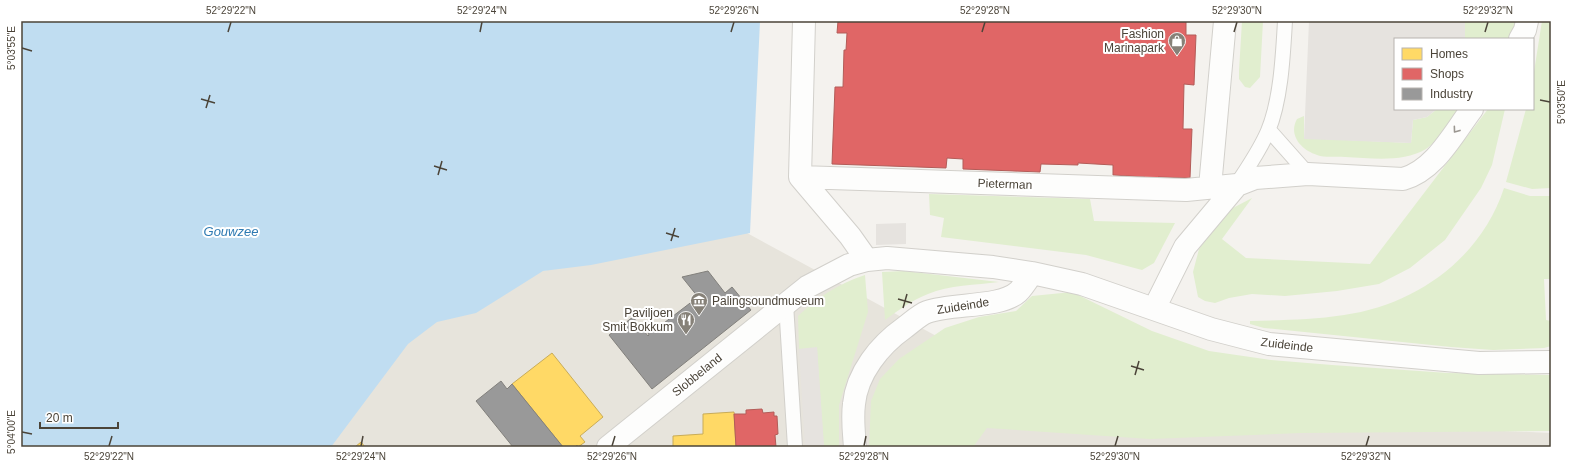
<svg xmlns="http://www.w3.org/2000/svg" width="1572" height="468" font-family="Helvetica,sans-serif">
  <rect width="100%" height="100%" fill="#f4f2ee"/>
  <path fill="#e7e4dc" d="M 736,227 L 1076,412 L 1551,433 L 1551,447 L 266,447 L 380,308 Z"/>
  <path fill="#e1eecf" d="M 1242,21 L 1263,21 L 1260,77 L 1250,88 L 1245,87 L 1239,79 L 1239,71 Z
    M 1465,21 L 1516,21 L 1509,39 L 1465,39 Z
    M 1542,21 L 1551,21 L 1551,188 L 1532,189 L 1506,182 L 1526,109 L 1533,109 L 1533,78 Z
    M 1437,109 L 1459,109 C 1449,122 1439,140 1426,149 C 1402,163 1371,158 1345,157 C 1336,156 1325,158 1317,155 C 1301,150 1288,135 1297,119 L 1304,116 L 1304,138 L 1411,143 L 1413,120 L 1427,117 Z
    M 1488,109 L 1505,109 L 1492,165 L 1481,188 L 1445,240 L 1410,268 L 1379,284 L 1337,291 L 1285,296 L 1252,294 L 1229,298 L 1215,303 L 1205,301 L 1198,297 L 1193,272 L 1199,249 L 1229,210 L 1252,198 L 1222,239 L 1246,258 L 1370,264 Z
    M 1504,188 L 1530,196 L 1551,196 L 1550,279 L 1544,279 L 1546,320 L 1551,321 L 1551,346 L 1544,348 L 1493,350 L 1451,347 L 1264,328 L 1250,324 L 1250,321 C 1281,320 1312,320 1344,315 C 1415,305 1481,259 1504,188 Z
    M 929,194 L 1090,199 L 1094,221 L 1175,223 L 1154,263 L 1142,270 L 1086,255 L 941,237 L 944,218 L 930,215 Z
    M 904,271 L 999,282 C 976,285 949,285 928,294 C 912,300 899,310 885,320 L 882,272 Z
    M 865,275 L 868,312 L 839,405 L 839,447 L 824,447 L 817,348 L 799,349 L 798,316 C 818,297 838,284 865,275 Z
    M 1072,292 L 1152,331 L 1209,351 L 1271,360 L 1332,365 L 1448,373 L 1551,375 L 1551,431 L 1301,433 L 1150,439 L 987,428 L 973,447 L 869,447 L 871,401 L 880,379 L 899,359 L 945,328 L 979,317 L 1016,311 L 1032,296 Z"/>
  <path fill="#e6e3df" d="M 1309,21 L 1465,21 L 1465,39 L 1395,39 L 1395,109 L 1437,109 L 1427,117 L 1413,120 L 1411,143 L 1304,139 Z
    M 906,223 L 906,244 L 876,245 L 876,224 Z
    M 817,347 L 824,447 L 805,447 L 799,349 Z"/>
  <path fill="#c0ddf1" d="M 21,21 L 760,21 L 750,233 L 591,265 L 543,271 L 476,313 L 437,322 L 408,344 L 331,447 L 21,447 Z"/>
  <path fill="#ffd966" stroke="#c9ac58" d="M 552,353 L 603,417 L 580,436 L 585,442 L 578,447 L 577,445 L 575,447 L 563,447 L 512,384 Z
    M 734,412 L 736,447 L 673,447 L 673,436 L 703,434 L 703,414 Z
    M 361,442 L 365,447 L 355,447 Z"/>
  <path fill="#e06666" stroke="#b35c58" d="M 838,21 L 1186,21 L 1186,35 L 1196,35 L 1194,85 L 1184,84 L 1183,129 L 1192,129 L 1190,178 L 1158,177 L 1157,184 L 1145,183 L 1145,177 L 1113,175 L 1113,165 L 1078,163 L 1078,165 L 1041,164 L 1040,172 L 963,169 L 963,159 L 947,158 L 946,168 L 832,164 L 835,87 L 843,87 L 844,50 L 846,50 L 847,33 L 837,33 Z
    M 762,409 L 763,413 L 774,412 L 774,416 L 777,416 L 778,434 L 775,435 L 776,447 L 736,447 L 734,414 L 746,414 L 746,410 Z"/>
  <path fill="#999" stroke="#82807c" d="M 708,271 L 725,293 L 732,287 L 751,310 L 652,389 L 609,335 L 633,317 L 648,336 L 649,335 L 648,333 L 659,325 L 660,326 L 698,297 L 682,277 Z
    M 501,381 L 507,389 L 512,384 L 563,447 L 513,447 L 476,401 Z"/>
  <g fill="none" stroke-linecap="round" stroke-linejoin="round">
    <defs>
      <path id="lane" d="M 1269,130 L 1308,174
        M 1237,184 C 1248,167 1260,150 1268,131 C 1281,100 1283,55 1285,21
        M 786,304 L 795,447"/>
      <path id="street" d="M 804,21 L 800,177 L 850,236 L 867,260
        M 1520,39 L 1525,30 L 1527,21
        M 800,177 L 1186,190 L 1237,185
        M 1210,187 L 1225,21
        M 1154,309 L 1185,247 L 1237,185 L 1255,178 L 1308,174 L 1403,179 C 1435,170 1453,134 1472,109
        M 608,447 L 807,287 L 849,265 L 867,260 L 887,258 L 993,267 L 1032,273 L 1082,284 L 1211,329 L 1269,344 L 1479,363 L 1551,362
        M 855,447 C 854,433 852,419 854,404 C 857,373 880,345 904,328 C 911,323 919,315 927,312 C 952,303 1000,308 1018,292 C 1023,287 1028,279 1032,273"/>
    </defs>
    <use href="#lane" stroke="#d2d0cb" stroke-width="16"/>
    <use href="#street" stroke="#d2d0cb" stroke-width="24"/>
    <use href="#lane" stroke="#fdfdfc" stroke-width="14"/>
    <use href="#street" stroke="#fdfdfc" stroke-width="22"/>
  </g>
  <defs><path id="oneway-chevron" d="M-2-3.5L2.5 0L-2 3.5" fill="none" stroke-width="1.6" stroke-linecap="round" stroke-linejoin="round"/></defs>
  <use stroke="#9b9791" href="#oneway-chevron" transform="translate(1456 130) rotate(126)"/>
  <path fill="none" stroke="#4b4439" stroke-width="1.5" d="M 228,32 L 231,22M 480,32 L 482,22M 731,32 L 734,22M 982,32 L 985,22M 1234,32 L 1237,22M 1485,32 L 1488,22M 22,48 L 32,51M 201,99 L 215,103M 1540,100 L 1550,102M 206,108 L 210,95M 434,166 L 447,170M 438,175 L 442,161M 666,233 L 679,237M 671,241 L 675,228M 898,299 L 912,303M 903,308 L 907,294M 1131,366 L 1144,370M 1135,375 L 1139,361M 22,432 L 32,434M 109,446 L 112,436M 361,446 L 363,436M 612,446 L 615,436M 864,446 L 866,436M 1115,446 L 1118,436M 1366,446 L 1369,436"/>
  <defs>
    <symbol id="shop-pin" viewBox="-11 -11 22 30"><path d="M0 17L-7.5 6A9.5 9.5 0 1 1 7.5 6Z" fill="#868178" stroke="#fff"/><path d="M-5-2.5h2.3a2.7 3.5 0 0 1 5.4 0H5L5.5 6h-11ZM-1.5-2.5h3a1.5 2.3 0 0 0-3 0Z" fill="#fff"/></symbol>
    <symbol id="museum-pin" viewBox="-11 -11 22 30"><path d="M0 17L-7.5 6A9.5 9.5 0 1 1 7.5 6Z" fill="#868178" stroke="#fff"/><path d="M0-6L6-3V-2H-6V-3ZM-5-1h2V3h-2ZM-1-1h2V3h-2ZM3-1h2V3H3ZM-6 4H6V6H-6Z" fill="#fff"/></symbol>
    <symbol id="restaurant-pin" viewBox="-11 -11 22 30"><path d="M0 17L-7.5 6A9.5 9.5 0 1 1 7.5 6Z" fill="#868178" stroke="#fff"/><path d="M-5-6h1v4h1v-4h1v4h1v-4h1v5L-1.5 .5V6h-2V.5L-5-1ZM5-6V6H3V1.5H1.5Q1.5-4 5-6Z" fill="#fff"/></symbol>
  </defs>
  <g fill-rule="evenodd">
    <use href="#shop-pin" x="1167" y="31" width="20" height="27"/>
    <use href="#museum-pin" x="689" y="291" width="20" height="27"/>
    <use href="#restaurant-pin" x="676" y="310" width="20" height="27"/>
  </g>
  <g text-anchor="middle" stroke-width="4" stroke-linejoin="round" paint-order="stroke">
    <g font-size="12" fill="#4b4439" stroke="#fff" text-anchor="end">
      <text x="1164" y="38">Fashion<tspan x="1164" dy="14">Marinapark</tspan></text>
      <text x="712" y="305" text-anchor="start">Palingsoundmuseum</text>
      <text x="673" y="317">Paviljoen<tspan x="673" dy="14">Smit Bokkum</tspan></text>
    </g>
    <g font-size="12" fill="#4b4439" stroke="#fff">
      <text transform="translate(1005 184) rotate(2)" y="4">Pieterman</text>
      <text transform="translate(963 306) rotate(-9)" y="4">Zuideinde</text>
      <text transform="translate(1287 345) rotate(7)" y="4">Zuideinde</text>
      <text transform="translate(697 375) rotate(-39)" y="4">Slobbeland</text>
    </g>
    <g font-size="13" font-style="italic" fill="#2e7ab2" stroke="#fff">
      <text x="231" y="236">Gouwzee</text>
    </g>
  </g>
  <rect width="1572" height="468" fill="none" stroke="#ffffff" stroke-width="44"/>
  <rect x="1394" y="38" width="140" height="72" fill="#ffffff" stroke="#b7b4b0"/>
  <rect x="1402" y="48" width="20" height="12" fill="#ffd966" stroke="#b7b4b0"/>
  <text x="1430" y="58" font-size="12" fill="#4b4439">Homes</text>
  <rect x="1402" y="68" width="20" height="12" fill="#e06666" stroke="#b7b4b0"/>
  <text x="1430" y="78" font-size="12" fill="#4b4439">Shops</text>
  <rect x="1402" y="88" width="20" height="12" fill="#999999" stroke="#b7b4b0"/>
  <text x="1430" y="98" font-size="12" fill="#4b4439">Industry</text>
  <path d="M40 422v6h78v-6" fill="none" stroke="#4b4439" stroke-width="2"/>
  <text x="46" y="422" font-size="12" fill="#4b4439" stroke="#ffffff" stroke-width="3" paint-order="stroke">20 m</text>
  <rect x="22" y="22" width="1528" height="424" fill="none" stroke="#4b4439" stroke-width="1.5"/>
  <g font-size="10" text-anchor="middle" fill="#4b4439">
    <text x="231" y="14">52°29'22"N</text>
    <text x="482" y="14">52°29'24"N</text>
    <text x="734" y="14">52°29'26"N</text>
    <text x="985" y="14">52°29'28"N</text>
    <text x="1237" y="14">52°29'30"N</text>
    <text x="1488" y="14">52°29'32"N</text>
    <text transform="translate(11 48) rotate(-90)" y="4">5°03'55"E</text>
    <text transform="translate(1561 102) rotate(-90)" y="4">5°03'50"E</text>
    <text transform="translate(11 432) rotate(-90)" y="4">5°04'00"E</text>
    <text x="109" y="460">52°29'22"N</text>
    <text x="361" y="460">52°29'24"N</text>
    <text x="612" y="460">52°29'26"N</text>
    <text x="864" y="460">52°29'28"N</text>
    <text x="1115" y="460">52°29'30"N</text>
    <text x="1366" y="460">52°29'32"N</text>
  </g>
</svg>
